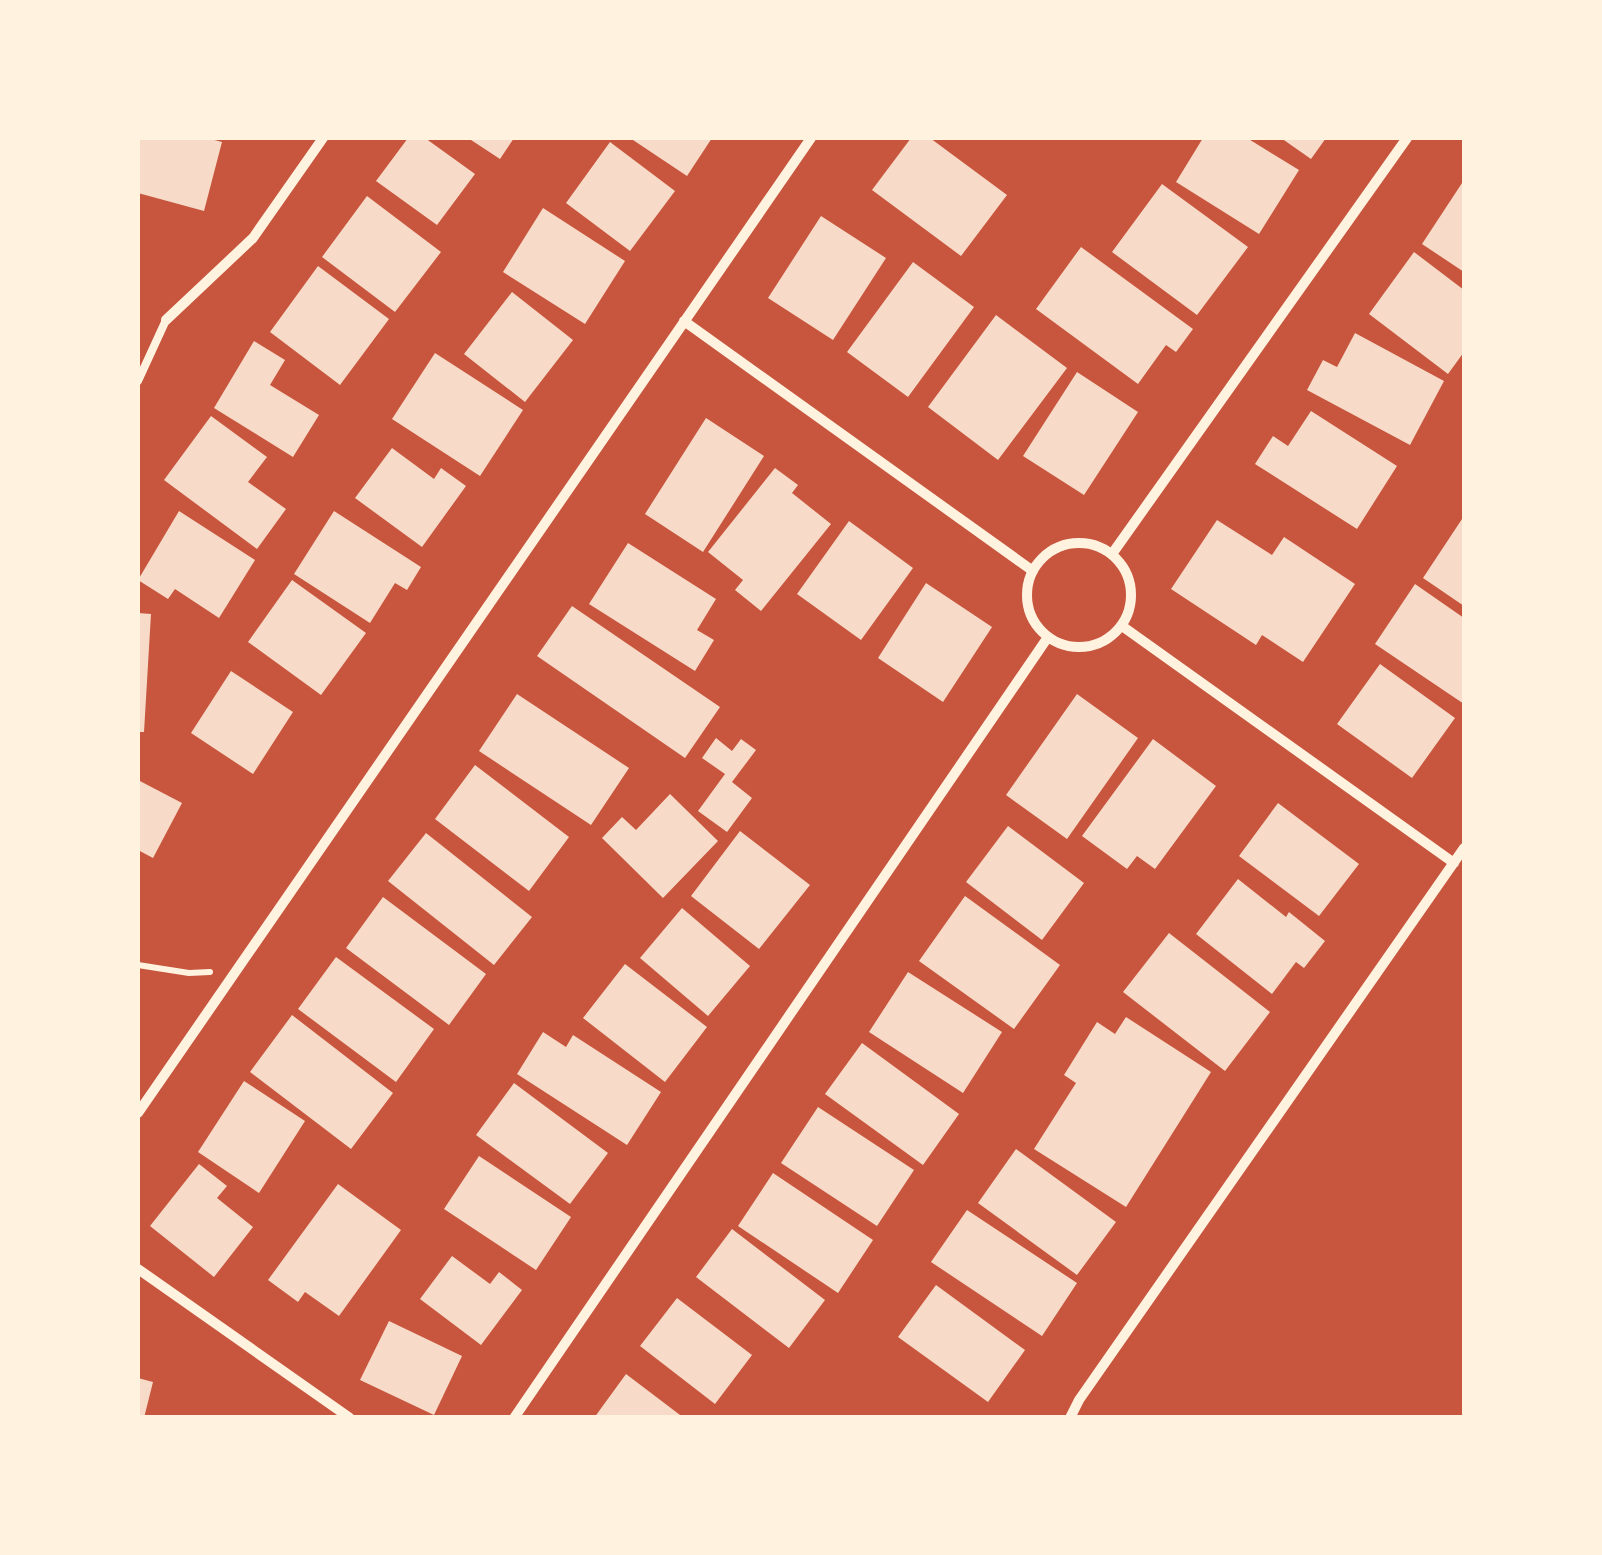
<svg xmlns="http://www.w3.org/2000/svg" width="1602" height="1555" font-family="Mulish,sans-serif">
  <rect width="100%" height="100%" fill="#c8553d"/>
  <path fill="#f7dbc8" d="M 138,138 L 207,138 L 222,142 L 204,211 L 138,193 Z
    M 408,138 L 425,138 L 475,174 L 437,225 L 376,181 Z
    M 468,138 L 514,138 L 500,159 Z
    M 630,138 L 712,138 L 687,176 Z
    M 911,138 L 930,138 L 1007,195 L 961,256 L 872,190 Z
    M 1203,138 L 1247,138 L 1299,170 L 1259,234 L 1176,182 Z
    M 1281,138 L 1326,138 L 1311,159 Z
    M 610,142 L 675,191 L 630,251 L 566,203 Z
    M 1464,180 L 1464,272 L 1422,244 Z
    M 1162,184 L 1248,247 L 1197,315 L 1112,252 Z
    M 367,196 L 441,252 L 395,312 L 322,257 Z
    M 543,208 L 625,261 L 585,324 L 503,272 Z
    M 821,216 L 886,258 L 833,340 L 768,298 Z
    M 1081,247 L 1193,329 L 1176,352 L 1166,345 L 1138,384 L 1036,309 Z
    M 1414,252 L 1464,290 L 1464,352 L 1448,374 L 1369,314 Z
    M 913,262 L 974,307 L 908,397 L 847,352 Z
    M 318,266 L 389,319 L 340,385 L 270,332 Z
    M 512,292 L 573,340 L 525,402 L 464,354 Z
    M 996,315 L 1067,368 L 998,460 L 928,407 Z
    M 1355,333 L 1444,381 L 1410,445 L 1307,390 L 1323,360 L 1337,367 Z
    M 254,341 L 285,360 L 270,385 L 319,415 L 293,457 L 214,408 Z
    M 435,353 L 523,410 L 480,476 L 392,419 Z
    M 1077,372 L 1138,412 L 1084,495 L 1023,456 Z
    M 1311,411 L 1397,466 L 1357,529 L 1255,464 L 1273,436 L 1288,446 Z
    M 211,416 L 267,457 L 248,482 L 286,509 L 257,549 L 164,480 Z
    M 706,418 L 764,456 L 703,552 L 645,514 Z
    M 392,448 L 434,479 L 441,468 L 466,486 L 422,547 L 355,498 Z
    M 775,468 L 798,485 L 792,493 L 831,524 L 761,611 L 735,590 L 743,580 L 708,552 Z
    M 179,511 L 255,560 L 219,618 L 175,589 L 168,599 L 138,580 Z
    M 334,511 L 421,567 L 407,590 L 395,583 L 370,623 L 294,574 Z
    M 1464,516 L 1464,606 L 1423,578 Z
    M 1217,520 L 1272,555 L 1284,537 L 1355,584 L 1303,662 L 1262,635 L 1256,645 L 1171,589 Z
    M 849,521 L 913,568 L 861,640 L 797,594 Z
    M 628,543 L 716,599 L 697,630 L 714,640 L 695,671 L 589,604 Z
    M 292,580 L 366,633 L 321,695 L 248,642 Z
    M 926,583 L 992,627 L 943,702 L 878,658 Z
    M 1415,584 L 1464,618 L 1464,704 L 1375,644 Z
    M 572,606 L 720,707 L 685,758 L 537,656 Z
    M 138,613 L 151,614 L 144,732 L 138,732 Z
    M 1380,664 L 1455,718 L 1412,778 L 1337,724 Z
    M 231,671 L 293,712 L 253,774 L 191,733 Z
    M 517,694 L 629,768 L 591,825 L 479,751 Z
    M 1077,694 L 1138,738 L 1067,839 L 1006,795 Z
    M 716,738 L 732,751 L 741,739 L 756,750 L 732,782 L 752,798 L 727,832 L 698,811 L 725,774 L 702,758 Z
    M 1153,739 L 1216,786 L 1155,869 L 1137,856 L 1127,869 L 1082,836 Z
    M 475,765 L 569,837 L 529,891 L 435,819 Z
    M 138,780 L 182,803 L 153,858 L 138,850 Z
    M 670,794 L 718,841 L 663,898 L 602,838 L 622,817 L 636,830 Z
    M 1278,803 L 1359,864 L 1319,916 L 1239,856 Z
    M 1008,826 L 1084,883 L 1042,940 L 966,882 Z
    M 740,831 L 810,885 L 759,949 L 691,896 Z
    M 426,833 L 532,917 L 494,965 L 388,881 Z
    M 1238,879 L 1286,917 L 1289,912 L 1325,941 L 1304,968 L 1296,962 L 1272,994 L 1196,934 Z
    M 965,896 L 1060,965 L 1014,1029 L 919,961 Z
    M 383,897 L 486,974 L 449,1025 L 346,948 Z
    M 682,908 L 750,966 L 708,1016 L 640,958 Z
    M 1169,933 L 1270,1012 L 1225,1071 L 1123,992 Z
    M 336,957 L 434,1029 L 396,1082 L 298,1009 Z
    M 625,964 L 707,1027 L 665,1082 L 583,1018 Z
    M 908,972 L 1002,1032 L 963,1093 L 869,1032 Z
    M 292,1015 L 393,1093 L 351,1149 L 250,1072 Z
    M 1126,1017 L 1211,1072 L 1126,1207 L 1034,1149 L 1076,1083 L 1064,1075 L 1097,1022 L 1115,1034 Z
    M 543,1032 L 566,1047 L 573,1035 L 661,1092 L 627,1145 L 517,1074 Z
    M 862,1043 L 959,1114 L 923,1165 L 825,1094 Z
    M 244,1081 L 305,1121 L 259,1193 L 198,1152 Z
    M 514,1083 L 608,1153 L 570,1204 L 476,1135 Z
    M 818,1107 L 914,1170 L 877,1226 L 781,1163 Z
    M 1016,1149 L 1116,1222 L 1077,1275 L 978,1203 Z
    M 479,1156 L 571,1217 L 536,1270 L 444,1209 Z
    M 199,1164 L 227,1186 L 217,1198 L 253,1227 L 214,1277 L 150,1226 Z
    M 773,1173 L 873,1240 L 838,1293 L 738,1226 Z
    M 338,1184 L 401,1230 L 339,1316 L 305,1292 L 298,1302 L 268,1280 Z
    M 967,1210 L 1077,1283 L 1042,1336 L 931,1262 Z
    M 732,1229 L 825,1300 L 789,1348 L 696,1277 Z
    M 452,1256 L 490,1284 L 499,1272 L 522,1290 L 481,1345 L 420,1299 Z
    M 936,1285 L 1025,1350 L 988,1402 L 898,1337 Z
    M 677,1298 L 752,1355 L 715,1404 L 640,1346 Z
    M 389,1321 L 462,1356 L 434,1415 L 360,1380 Z
    M 626,1374 L 684,1418 L 594,1418 Z
    M 138,1378 L 153,1382 L 144,1418 L 138,1418 Z"/>
  <g fill="none" stroke-linecap="round" stroke-linejoin="round">
    <path stroke="#fff3e0" stroke-width="6" d="M 138,965 L 189,973 L 210,972"/>
    <path stroke="#fff3e0" stroke-width="8" d="M 138,381 L 166,320"/>
    <path stroke="#fff3e0" stroke-width="10" d="M 166,320 L 253,238 L 323,138
      M 684,321 L 1033,571
      M1027 595a52 52 0 1 1 104 0a52 52 0 1 1-104 0Z
      M 1112,554 L 1407,138
      M 1122,626 L 1454,863
      M 138,1113 L 811,138
      M 138,1269 L 350,1418
      M 514,1418 L 1048,637
      M 1070,1418 L 1079,1400 L 1464,848"/>
  </g>
  <rect width="1602" height="1555" fill="none" stroke="#fff3e0" stroke-width="280"/>
</svg>
